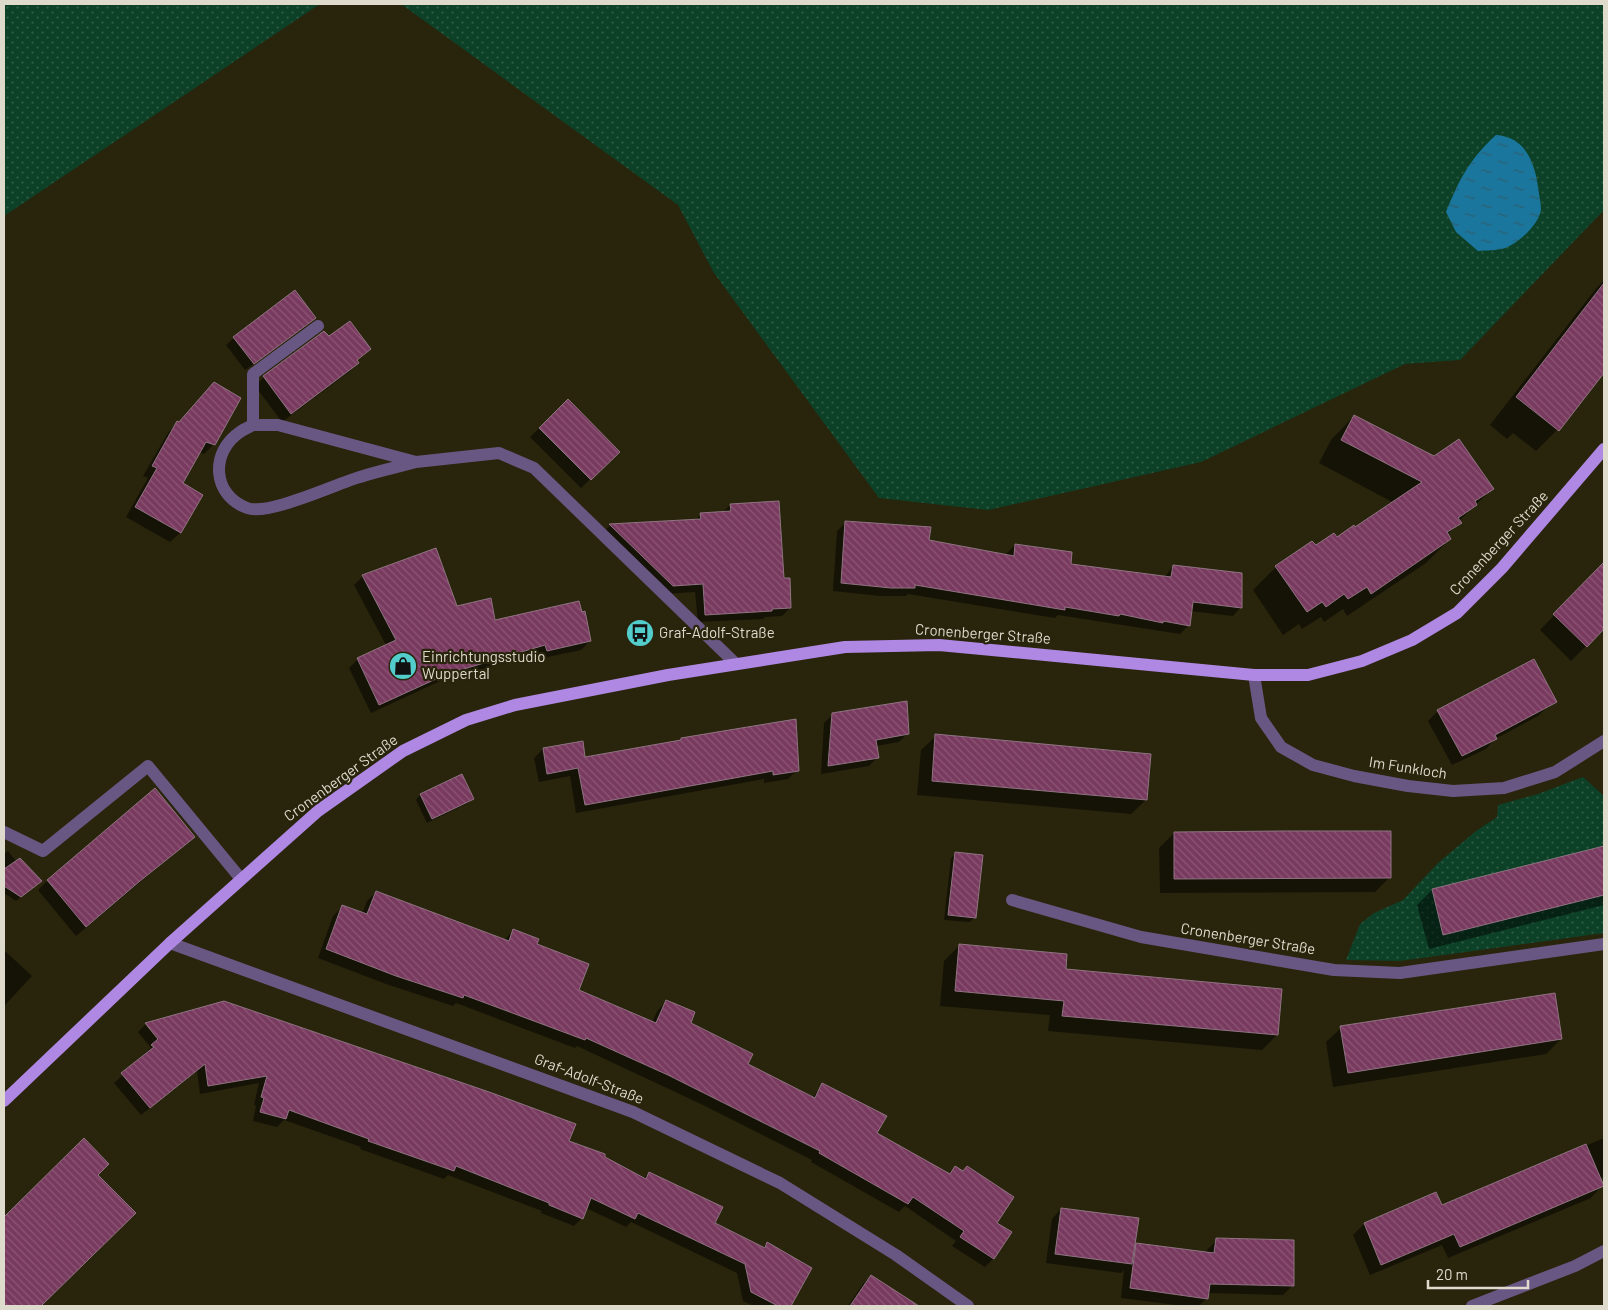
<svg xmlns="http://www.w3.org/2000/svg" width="1608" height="1310" font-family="Barlow,sans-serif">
  <defs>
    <pattern id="grass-dots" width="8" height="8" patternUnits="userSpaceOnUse" patternTransform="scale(1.25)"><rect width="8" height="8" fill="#0c4127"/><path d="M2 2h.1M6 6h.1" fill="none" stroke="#2f5c45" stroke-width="1.8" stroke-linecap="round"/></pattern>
    <pattern id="water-ripples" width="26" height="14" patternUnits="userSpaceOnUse" patternTransform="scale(1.25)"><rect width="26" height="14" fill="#1a769c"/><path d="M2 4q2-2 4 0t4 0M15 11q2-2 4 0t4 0" fill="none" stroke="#2c5f72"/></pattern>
    <pattern id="building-back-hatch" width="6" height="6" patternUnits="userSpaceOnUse" patternTransform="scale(1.25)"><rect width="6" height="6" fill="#793a5f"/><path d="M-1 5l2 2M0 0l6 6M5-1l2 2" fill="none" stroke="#8c5675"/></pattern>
  </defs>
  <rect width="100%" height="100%" fill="#29240c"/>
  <path fill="url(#grass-dots)" d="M 4,4 L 320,4 L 4,216 Z
    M 401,4 L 1604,4 L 1604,210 L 1460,360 L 1405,364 L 1201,462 L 988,510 L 879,498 L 714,273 L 678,205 Z
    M 1583,777 L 1604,796 L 1604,846 L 1432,889 L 1443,935 L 1604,895 L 1604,933 L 1400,961 L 1346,960 L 1360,924 L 1374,913 L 1403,900 L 1438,863 L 1476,831 L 1497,817 L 1498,805 L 1538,794 Z"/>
  <path fill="url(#water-ripples)" d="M 1496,135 C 1528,137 1536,167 1539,194 C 1540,199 1541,205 1541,210 C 1539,224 1518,244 1505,248 C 1497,251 1486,250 1478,251 L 1456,232 L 1446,212 C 1460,178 1469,160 1496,135 Z"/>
  <path fill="#0007" fill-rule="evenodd" d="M 1604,280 L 1604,371 L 1563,424 L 1536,451 L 1513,433 L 1507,439 L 1490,425 L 1594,291 Z
    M 314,318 L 306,326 L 245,370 L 226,345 L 234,338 Z
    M 328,338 L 369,349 L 356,361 L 358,363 L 349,372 L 282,422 L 255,386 L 264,377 Z
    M 568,401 L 618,452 L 581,488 L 530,437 Z
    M 1354,416 L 1492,489 L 1459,521 L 1447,535 L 1450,539 L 1426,563 L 1347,616 L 1343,609 L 1324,622 L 1321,617 L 1302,629 L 1299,624 L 1283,635 L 1253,590 L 1276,567 L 1315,547 L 1337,539 L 1355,529 L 1394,503 L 1319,463 L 1331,440 Z
    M 177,423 L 214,444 L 204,454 L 199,452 L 181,484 L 201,495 L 180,533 L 170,542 L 126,517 L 148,478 L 143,476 L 168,433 Z
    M 730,505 L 783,580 L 790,608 L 782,616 L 765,617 L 763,619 L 698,622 L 695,592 L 665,594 L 602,533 L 610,526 L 695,520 L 701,515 L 722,513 Z
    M 846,522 L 928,541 L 1006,556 L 1007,553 L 1015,545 L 1069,565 L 1165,577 L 1173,566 L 1241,607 L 1233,616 L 1190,611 L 1189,625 L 1180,634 L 1058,615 L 1055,618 L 908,594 L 906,596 L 881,596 L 833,591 L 837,531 Z
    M 1604,564 L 1604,628 L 1571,661 L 1540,630 Z
    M 363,576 L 494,621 L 590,641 L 581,650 L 538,659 L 537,653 L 438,682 L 371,713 L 349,668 L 358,659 L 386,645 L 354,585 Z
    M 1548,706 L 1538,716 L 1495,739 L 1486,749 L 1452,765 L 1428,721 L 1438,711 Z
    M 833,714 L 907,734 L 899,742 L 876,746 L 878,757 L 869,766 L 821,774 L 824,723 Z
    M 936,736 L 1146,800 L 1131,814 L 917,795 L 921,750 Z
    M 681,740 L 797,770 L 788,779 L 764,783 L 764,779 L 576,813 L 570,776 L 539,782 L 534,758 L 543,749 L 584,758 L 679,741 Z
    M 462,775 L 473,799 L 468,803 L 427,823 L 416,800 L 420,795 Z
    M 1174,833 L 1390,877 L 1375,892 L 1160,893 L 1159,848 Z
    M 194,837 L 76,936 L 38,890 L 48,880 Z
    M 1604,848 L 1604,905 L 1429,949 L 1417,905 L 1432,890 Z
    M 8,851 L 35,885 L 16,901 L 4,893 L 4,854 Z
    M 956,854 L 975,917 L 970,922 L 944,920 L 951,858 Z
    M 376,892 L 504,940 L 513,931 L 535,945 L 577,991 L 652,1022 L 658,1010 L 667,1001 L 689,1023 L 747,1065 L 812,1098 L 823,1085 L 876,1133 L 948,1174 L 955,1167 L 995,1224 L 993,1259 L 985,1267 L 952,1246 L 956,1241 L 905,1206 L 899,1212 L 811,1162 L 812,1160 L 703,1105 L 577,1046 L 575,1048 L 456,1003 L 453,1006 L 386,984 L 318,958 L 333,916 L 342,907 L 362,914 L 367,901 Z
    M 959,946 L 1065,970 L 1277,1035 L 1262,1050 L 1048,1031 L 1050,1015 L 940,1006 L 944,961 Z
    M 4,950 L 32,976 L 4,1006 Z
    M 224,1002 L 568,1142 L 603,1157 L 643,1179 L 649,1173 L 713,1224 L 763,1248 L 767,1244 L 810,1269 L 790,1306 L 754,1306 L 743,1301 L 737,1273 L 631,1222 L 626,1227 L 586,1208 L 582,1218 L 574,1226 L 541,1213 L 542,1211 L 448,1175 L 444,1179 L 360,1149 L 361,1147 L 284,1120 L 277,1127 L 253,1121 L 256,1106 L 254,1105 L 259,1083 L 200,1094 L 197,1071 L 141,1115 L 114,1083 L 145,1055 L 144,1054 L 151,1048 L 138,1032 L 146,1024 ZM 147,1027 L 150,1027 L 163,1042 L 161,1044 Z
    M 1341,1028 L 1561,1039 L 1546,1054 L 1333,1087 L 1326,1042 Z
    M 1604,1138 L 1604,1177 L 1599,1179 L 1602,1186 L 1591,1198 L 1448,1258 L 1442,1245 L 1370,1275 L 1353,1235 L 1364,1224 L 1441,1207 Z
    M 84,1140 L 96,1175 L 134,1213 L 40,1306 L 4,1306 L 4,1218 Z
    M 1061,1209 L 1134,1247 L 1136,1245 L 1206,1253 L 1207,1250 L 1217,1240 L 1292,1286 L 1283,1295 L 1208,1293 L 1207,1298 L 1199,1306 L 1184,1306 L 1121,1298 L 1124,1270 L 1121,1273 L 1046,1263 L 1052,1219 Z
    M 871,1276 L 916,1306 L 848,1306 L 863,1284 Z"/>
  <path fill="url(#building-back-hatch)" stroke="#8f7482" d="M 1604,283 L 1604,373 L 1559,431 L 1516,397 Z
    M 295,290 L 316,318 L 254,364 L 233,337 Z
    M 350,321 L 371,349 L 357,360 L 359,363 L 291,414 L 263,376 L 324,331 L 329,336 Z
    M 214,382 L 241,398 L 215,445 L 206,442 L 183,483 L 203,495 L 181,533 L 135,507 L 157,468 L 152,466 L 177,421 L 179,422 Z
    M 568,399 L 620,452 L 591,480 L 539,428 Z
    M 1354,415 L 1434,456 L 1459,439 L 1494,489 L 1475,501 L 1477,505 L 1458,518 L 1462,523 L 1447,532 L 1451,539 L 1371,594 L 1367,587 L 1348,599 L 1344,594 L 1326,607 L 1322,602 L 1307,612 L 1275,566 L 1312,541 L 1316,545 L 1334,533 L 1337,537 L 1354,525 L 1355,527 L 1422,482 L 1341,440 Z
    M 779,501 L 784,578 L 790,578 L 791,608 L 772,609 L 772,611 L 705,615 L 703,584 L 673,586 L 609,524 L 701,519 L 700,513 L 731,511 L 730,504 Z
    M 845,521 L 931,527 L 929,540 L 1014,556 L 1015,544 L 1072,552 L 1071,564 L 1171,577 L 1173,565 L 1242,573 L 1242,608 L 1193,602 L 1190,626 L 1163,621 L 1163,623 L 1120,614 L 1119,616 L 1065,607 L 1065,610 L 915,585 L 915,588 L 891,588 L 841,583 Z
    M 436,548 L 457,606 L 491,598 L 495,620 L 579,601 L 582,612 L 585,611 L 591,641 L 547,651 L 545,645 L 447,674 L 379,705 L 357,658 L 396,640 L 362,575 Z
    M 1604,562 L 1604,629 L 1587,647 L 1553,614 Z
    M 1534,659 L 1557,702 L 1495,735 L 1497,739 L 1462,756 L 1437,710 Z
    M 907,701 L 909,734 L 876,740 L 879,758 L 828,766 L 832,713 Z
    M 796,719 L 799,771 L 773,775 L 773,771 L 585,805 L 578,768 L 547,774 L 543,748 L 583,741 L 585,757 L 681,740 L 681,738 Z
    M 935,734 L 1151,754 L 1147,800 L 932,781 Z
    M 462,774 L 474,799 L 432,819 L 420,794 Z
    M 155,788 L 195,837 L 140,881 L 86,927 L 47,880 Z
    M 1283,831 L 1391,831 L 1391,878 L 1174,879 L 1174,832 Z
    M 1604,846 L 1604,895 L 1443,935 L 1432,889 Z
    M 955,852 L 983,855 L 976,918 L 948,915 Z
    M 20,858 L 42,881 L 21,897 L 4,886 L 4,869 Z
    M 376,891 L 509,941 L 513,929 L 539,939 L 537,944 L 589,964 L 579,990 L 656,1023 L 666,1000 L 695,1012 L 691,1023 L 753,1054 L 748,1064 L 815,1098 L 822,1083 L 887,1116 L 877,1133 L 950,1174 L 955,1166 L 963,1171 L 967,1166 L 1014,1197 L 997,1223 L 1012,1232 L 994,1259 L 960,1237 L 964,1231 L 913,1197 L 908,1204 L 819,1153 L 820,1151 L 668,1075 L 586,1038 L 585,1040 L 464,995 L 463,998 L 396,976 L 326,949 L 342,905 L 367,914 Z
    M 959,944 L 1067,954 L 1066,969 L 1282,989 L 1278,1035 L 1062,1016 L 1064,1001 L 955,991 Z
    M 1555,993 L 1562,1039 L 1348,1073 L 1340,1026 Z
    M 224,1001 L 492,1093 L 576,1124 L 569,1141 L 605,1154 L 605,1157 L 646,1179 L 649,1172 L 723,1207 L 715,1223 L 765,1248 L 767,1242 L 812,1268 L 791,1306 L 778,1306 L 751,1292 L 745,1264 L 638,1213 L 635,1219 L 591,1198 L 583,1219 L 549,1205 L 549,1203 L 456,1166 L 454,1171 L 368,1141 L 369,1139 L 289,1110 L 286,1119 L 260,1112 L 264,1098 L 261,1097 L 267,1076 L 208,1086 L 205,1064 L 150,1108 L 121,1073 L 154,1047 L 151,1045 L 158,1039 L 145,1023 Z
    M 84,1138 L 109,1164 L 98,1175 L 136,1213 L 41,1306 L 4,1306 L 4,1217 Z
    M 1586,1144 L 1604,1186 L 1460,1247 L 1454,1234 L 1381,1265 L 1364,1223 L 1436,1192 L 1442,1205 Z
    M 1061,1208 L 1139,1218 L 1132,1264 L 1055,1254 Z
    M 1216,1238 L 1294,1240 L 1294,1286 L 1210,1284 L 1208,1299 L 1130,1288 L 1136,1243 L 1214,1253 Z
    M 871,1275 L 919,1306 L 850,1306 Z"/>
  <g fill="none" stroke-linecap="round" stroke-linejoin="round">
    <path stroke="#695783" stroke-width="12" d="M 253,425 C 249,427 244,429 240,432 C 210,452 212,495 247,508 C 269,516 335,484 360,477 C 378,471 398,467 416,462 L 278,425 L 253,425 L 253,374 L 318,326
      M 416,462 L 499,453 L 534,468 L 736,664
      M 1254,675 L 1261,718 L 1281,747 L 1313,765 L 1354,776 L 1408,786 L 1453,791 L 1504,788 L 1555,772 L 1604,741
      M 4,832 L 43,851 L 148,766 L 241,879
      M 1012,900 L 1141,937 L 1334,970 L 1400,973 L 1604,944
      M 170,943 L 633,1112 L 780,1183 L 896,1255 L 968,1306
      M 1472,1306 L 1575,1266 L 1604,1251"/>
    <path stroke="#af88e3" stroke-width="12" d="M 4,1101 L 170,943 L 318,811 L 403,751 L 466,720 L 515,705 L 668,675 L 845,647 L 939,645 L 1254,675 L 1308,675 L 1362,661 L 1412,640 L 1457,613 L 1502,568 L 1604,449"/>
  </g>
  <defs>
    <symbol id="bus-disc" viewBox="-11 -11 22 22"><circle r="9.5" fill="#53cdcb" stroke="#29240c"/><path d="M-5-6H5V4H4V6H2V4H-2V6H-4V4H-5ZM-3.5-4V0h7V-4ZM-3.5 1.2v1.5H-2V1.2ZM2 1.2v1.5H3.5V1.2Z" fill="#111"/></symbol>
    <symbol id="shop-disc" viewBox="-11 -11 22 22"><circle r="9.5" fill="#53cdcb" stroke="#29240c"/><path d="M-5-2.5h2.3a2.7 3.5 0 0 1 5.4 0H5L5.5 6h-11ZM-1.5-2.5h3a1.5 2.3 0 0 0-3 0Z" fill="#111"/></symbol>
  </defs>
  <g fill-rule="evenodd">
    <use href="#bus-disc" x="624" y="617" width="32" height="32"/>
    <use href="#shop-disc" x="387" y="650" width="32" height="32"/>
  </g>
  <g text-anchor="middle" stroke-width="4.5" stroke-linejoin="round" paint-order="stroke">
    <g font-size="15" fill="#dedbcd" stroke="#29240c">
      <text transform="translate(1499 543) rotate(-47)" y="5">Cronenberger Straße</text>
      <text transform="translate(983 634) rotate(4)" y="5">Cronenberger Straße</text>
      <text transform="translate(1408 768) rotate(9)" y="5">Im Funkloch</text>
      <text transform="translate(341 778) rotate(-36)" y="5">Cronenberger Straße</text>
      <text transform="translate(1248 939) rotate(9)" y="5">Cronenberger Straße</text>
      <text transform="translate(589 1079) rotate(21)" y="5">Graf-Adolf-Straße</text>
    </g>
    <g font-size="15" fill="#dedbcd" stroke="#29240c" text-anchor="start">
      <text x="659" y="638">Graf-Adolf-Straße</text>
      <text x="422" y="662">Einrichtungsstudio<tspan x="422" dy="17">Wuppertal</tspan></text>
    </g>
  </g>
  <rect width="1608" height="1310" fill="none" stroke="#dedbcd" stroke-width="10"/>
  <path d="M1428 1280v8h100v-8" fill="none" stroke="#dedbcd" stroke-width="2.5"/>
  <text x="1436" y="1280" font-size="15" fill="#dedbcd" stroke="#29240c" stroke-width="4" paint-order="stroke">20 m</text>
</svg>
